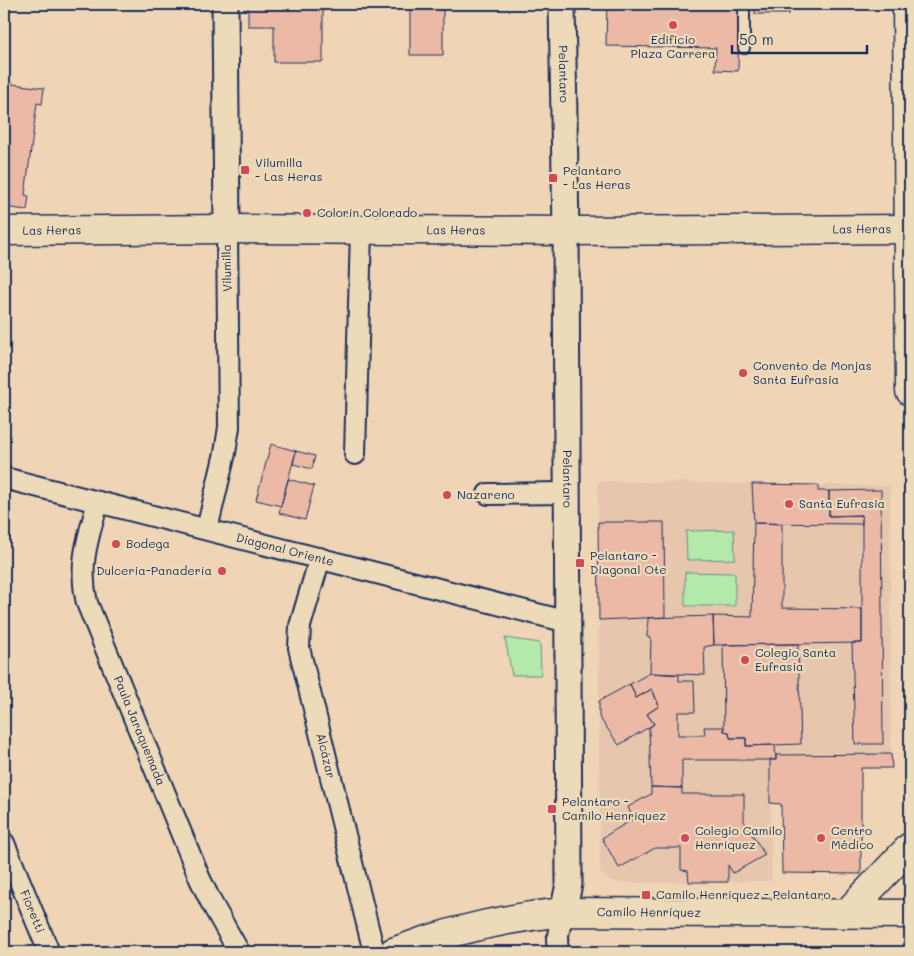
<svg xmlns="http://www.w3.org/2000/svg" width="914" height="956" font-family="Mali,sans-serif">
  <rect width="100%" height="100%" fill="#efd5b5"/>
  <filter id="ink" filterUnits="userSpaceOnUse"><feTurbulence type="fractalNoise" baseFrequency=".02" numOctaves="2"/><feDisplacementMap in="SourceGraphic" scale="10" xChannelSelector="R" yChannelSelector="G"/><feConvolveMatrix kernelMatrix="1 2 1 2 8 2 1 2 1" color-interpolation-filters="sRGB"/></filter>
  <g filter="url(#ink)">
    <path fill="#e6c7ae" d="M 598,481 L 890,486 L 891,754 L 777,755 L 776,760 L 770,759 L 772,881 L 621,883 L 609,880 L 600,872 Z"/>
    <path fill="#b3eaac" stroke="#678c85" d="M 734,530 L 735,559 L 687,560 L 686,531 Z
      M 685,572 L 735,573 L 735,606 L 685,606 Z
      M 505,638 L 540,643 L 541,675 L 512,675 Z"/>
    <path fill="#edb9a7" stroke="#1b2f5e" d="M 248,4 L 323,4 L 323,62 L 274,62 L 274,26 L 248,26 Z
      M 410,4 L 443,4 L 443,55 L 410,55 Z
      M 607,4 L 739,4 L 738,71 L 715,70 L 716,48 L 606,46 Z
      M 755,4 L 788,4 L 789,14 L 755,14 Z
      M 4,83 L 44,88 L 42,104 L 37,103 L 25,195 L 29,196 L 27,210 L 4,207 Z
      M 271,444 L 296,451 L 281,506 L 256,500 Z
      M 296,451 L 315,456 L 312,469 L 293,464 Z
      M 288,479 L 314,486 L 305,520 L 279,513 Z
      M 752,484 L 818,485 L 818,491 L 829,491 L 829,516 L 862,515 L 862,524 L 754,523 Z
      M 881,490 L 883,744 L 855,744 L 852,643 L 862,643 L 862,515 L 829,516 L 829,491 Z
      M 598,522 L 664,522 L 665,617 L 599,620 Z
      M 754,523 L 782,524 L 782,608 L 862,609 L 862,643 L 714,645 L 713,616 L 752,617 Z
      M 713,616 L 714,645 L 704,647 L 705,675 L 650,673 L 651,638 L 647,637 L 648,618 Z
      M 798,644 L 801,744 L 746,746 L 746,738 L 730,738 L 729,732 L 724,731 L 723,645 Z
      M 650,673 L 679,675 L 679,681 L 694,681 L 695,712 L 678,712 L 678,735 L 705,735 L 704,727 L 724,727 L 724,731 L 729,732 L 730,738 L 746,738 L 746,746 L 775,745 L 776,760 L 682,760 L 682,788 L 651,787 L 649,728 L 654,724 L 647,714 L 659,706 L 652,689 L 636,698 L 630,684 Z
      M 630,684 L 636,698 L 652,689 L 659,706 L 647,714 L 654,724 L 619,745 L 599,717 L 599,701 Z
      M 891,754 L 892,768 L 861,768 L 861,874 L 782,873 L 781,804 L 770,803 L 770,759 L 776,760 L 776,755 Z
      M 651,787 L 682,788 L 682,794 L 744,794 L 744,821 L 765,855 L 733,873 L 728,865 L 728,882 L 689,882 L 688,871 L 681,870 L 681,848 L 655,848 L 619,868 L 602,838 L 633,819 L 628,807 L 651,794 Z"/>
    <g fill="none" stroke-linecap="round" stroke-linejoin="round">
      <defs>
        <path id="service" d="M 744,4 L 744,48"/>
        <g id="minor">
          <path d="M 355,454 L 361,230"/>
          <path id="s1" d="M 4,478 L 568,622"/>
          <path d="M 488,494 L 567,493"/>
          <path id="s2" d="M 98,502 C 88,538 78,565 87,603 L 200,879 L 211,902 L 239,952"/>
          <path d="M 207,529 L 225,453 L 229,427 L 227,229"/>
          <path id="s3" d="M 320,558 L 300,626 L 299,648 L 374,952"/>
          <path id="s4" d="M 4,843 L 49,952"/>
          <path d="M 558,952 L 557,940 L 563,912"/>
        </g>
        <g id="tertiary">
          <path d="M 225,4 L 227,229"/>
          <path id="s5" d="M 562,4 L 566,231 L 569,884 L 563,912"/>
        </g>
        <g id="secondary">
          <path d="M 907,4 L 910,391"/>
          <path id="s6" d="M 4,231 L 227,229 L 566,231 L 908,229"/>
          <path d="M 847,913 L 910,847"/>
          <path id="s7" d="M 393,952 C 448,931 505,918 563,912 L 910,914"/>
        </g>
      </defs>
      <use href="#service" stroke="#1b2f5e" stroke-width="14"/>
      <use href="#minor" stroke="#1b2f5e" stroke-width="24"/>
      <use href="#tertiary" stroke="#1b2f5e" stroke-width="29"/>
      <use href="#secondary" stroke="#1b2f5e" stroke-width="31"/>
      <use href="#service" stroke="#eddab8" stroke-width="10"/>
      <use href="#minor" stroke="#eddab8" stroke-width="20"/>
      <use href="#tertiary" stroke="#eddab8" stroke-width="25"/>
      <use href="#secondary" stroke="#eddab8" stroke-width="28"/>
    </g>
  </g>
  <g fill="#d1495b" stroke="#eddab8" stroke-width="2">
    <circle cx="673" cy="25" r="5"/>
    <rect x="240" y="165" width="10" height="10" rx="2.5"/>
    <rect x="548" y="173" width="10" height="10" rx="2.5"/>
    <circle cx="307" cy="213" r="5"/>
    <circle cx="743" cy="373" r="5"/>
    <circle cx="447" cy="495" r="5"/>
    <circle cx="789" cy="504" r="5"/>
    <circle cx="116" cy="544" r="5"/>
    <rect x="575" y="558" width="10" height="10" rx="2.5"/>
    <circle cx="222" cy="571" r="5"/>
    <circle cx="745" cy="660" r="5"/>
    <rect x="547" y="804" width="10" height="10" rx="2.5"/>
    <circle cx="685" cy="838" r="5"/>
    <circle cx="821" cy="838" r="5"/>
    <rect x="641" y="890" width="10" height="10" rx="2.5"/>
  </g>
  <g text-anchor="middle" stroke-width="4.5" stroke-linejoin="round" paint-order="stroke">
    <g font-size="12" fill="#1b2f5e" stroke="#eddab8" text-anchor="start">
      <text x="673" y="44" text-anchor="middle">Edificio<tspan x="673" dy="14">Plaza Carrera</tspan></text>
      <text x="255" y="167">Vilumilla<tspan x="255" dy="14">- Las Heras</tspan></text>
      <text x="563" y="175">Pelantaro<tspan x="563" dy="14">- Las Heras</tspan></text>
      <text x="317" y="217">Colorín Colorado</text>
      <text x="753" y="370">Convento de Monjas<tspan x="753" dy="14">Santa Eufrasia</tspan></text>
      <text x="457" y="499">Nazareno</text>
      <text x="799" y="508">Santa Eufrasia</text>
      <text x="126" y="548">Bodega</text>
      <text x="590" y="560">Pelantaro -<tspan x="590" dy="14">Diagonal Ote</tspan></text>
      <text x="212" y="575" text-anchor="end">Dulceria-Panadería</text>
      <text x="755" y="657">Colegio Santa<tspan x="755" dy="14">Eufrasia</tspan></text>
      <text x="562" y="806">Pelantaro -<tspan x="562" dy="14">Camilo Henríquez</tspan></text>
      <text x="695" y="835">Colegio Camilo<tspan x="695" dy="14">Henríquez</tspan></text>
      <text x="831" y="835">Centro<tspan x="831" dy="14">Médico</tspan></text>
      <text x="656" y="899">Camilo Henríquez - Pelantaro</text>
    </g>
    <g font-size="12" fill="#1b2f5e" stroke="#eddab8">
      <text dy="4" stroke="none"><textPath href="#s5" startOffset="70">Pelantaro</textPath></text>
      <text dy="4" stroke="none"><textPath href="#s6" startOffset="858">Las Heras</textPath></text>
      <text dy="4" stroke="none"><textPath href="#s6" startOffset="48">Las Heras</textPath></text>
      <text dy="4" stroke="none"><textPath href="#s6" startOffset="452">Las Heras</textPath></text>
      <text transform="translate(227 268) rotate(-91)" y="4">Vilumilla</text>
      <text dy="4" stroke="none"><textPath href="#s5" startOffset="475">Pelantaro</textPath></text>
      <text dy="4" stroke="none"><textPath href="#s1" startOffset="290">Diagonal Oriente</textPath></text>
      <text dy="4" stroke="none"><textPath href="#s2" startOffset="241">Paula Jaraquemada</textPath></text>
      <text dy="4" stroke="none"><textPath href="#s3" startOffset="204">Alcázar</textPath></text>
      <text dy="4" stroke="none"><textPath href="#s4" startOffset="74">Fioretti</textPath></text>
      <text dy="4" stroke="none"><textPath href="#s7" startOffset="261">Camilo Henríquez</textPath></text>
    </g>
  </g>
  <rect width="914" height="956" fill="none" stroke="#eddab8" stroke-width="20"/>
  <rect x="10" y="10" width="894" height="936" fill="none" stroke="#1b2f5e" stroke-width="2" filter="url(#ink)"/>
  <path d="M732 45v8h135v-8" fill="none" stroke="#1b2f5e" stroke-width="2.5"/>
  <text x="739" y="45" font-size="15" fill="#1b2f5e" stroke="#eddab8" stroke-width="4" paint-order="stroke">50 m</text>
</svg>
